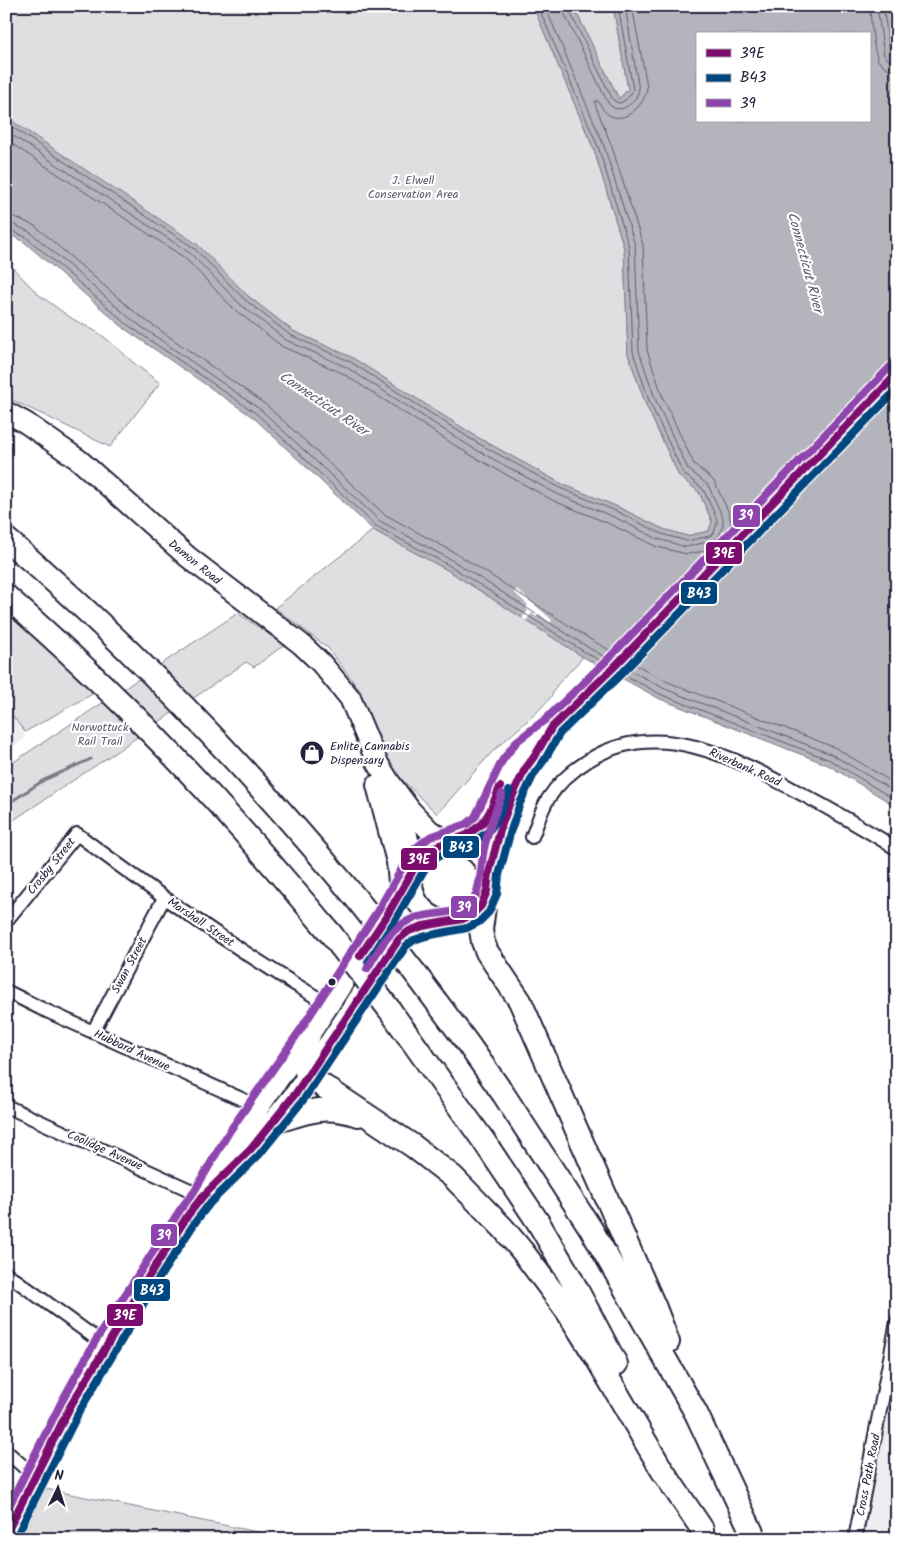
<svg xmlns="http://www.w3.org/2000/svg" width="903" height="1545" font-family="Kalam,sans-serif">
  <rect width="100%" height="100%" fill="#fff"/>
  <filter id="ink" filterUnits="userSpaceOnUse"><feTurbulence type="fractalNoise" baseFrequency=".02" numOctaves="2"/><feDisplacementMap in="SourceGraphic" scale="10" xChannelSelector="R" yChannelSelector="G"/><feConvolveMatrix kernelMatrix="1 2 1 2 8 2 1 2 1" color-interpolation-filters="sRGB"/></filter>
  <g filter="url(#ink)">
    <path fill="#eeeef1" d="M 6,702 L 14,718 L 25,732 L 24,739 L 6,752 Z
      M 897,1351 L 897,1539 L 860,1539 Z"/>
    <path fill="#dfdfe2" stroke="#80808e" d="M 6,6 L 533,6 L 594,150 L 624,248 L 628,354 L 646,405 L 679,476 L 699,492 L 712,522 L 709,531 L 687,536 L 663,529 L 618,507 L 562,484 L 477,437 L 351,357 L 293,331 L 248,296 L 6,117 Z
      M 573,6 L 613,6 L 628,89 L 619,99 Z
      M 883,6 L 897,6 L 897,135 Z
      M 6,261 L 38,294 L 71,318 L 97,332 L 112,343 L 135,364 L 160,383 L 110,447 L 6,397 Z
      M 373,530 L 449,571 L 583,657 L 557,685 L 551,697 L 536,713 L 492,752 L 437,814 L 387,765 L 375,737 L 361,692 L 328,648 L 275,608 Z
      M 6,610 L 38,638 L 94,693 L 25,732 L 14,718 L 6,702 Z
      M 238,613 L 284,645 L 254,667 L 246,662 L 107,758 L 6,825 L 6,767 Z
      M 46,1489 L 292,1539 L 21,1539 Z"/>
    <path fill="#b4b4bc" stroke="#7a7a88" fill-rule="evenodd" d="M 533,6 L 573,6 L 619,99 L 628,89 L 613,6 L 888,6 L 897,68 L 897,807 L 828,765 L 660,699 L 583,657 L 449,571 L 373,530 L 254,418 L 125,329 L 23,241 L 6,233 L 6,117 L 197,244 L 248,296 L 293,331 L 351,357 L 477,437 L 562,484 L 618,507 L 663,529 L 687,536 L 709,531 L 712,521 L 699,492 L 679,476 L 646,405 L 628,354 L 624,248 L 594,150 ZM 697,34 L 869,34 L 869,121 L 697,121 Z"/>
    <path fill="#fff" d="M 517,589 L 552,620 L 550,623 L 539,614 L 536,617 L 532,613 L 526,621 L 522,618 L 528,611 L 526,608 L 528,605 L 514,592 Z"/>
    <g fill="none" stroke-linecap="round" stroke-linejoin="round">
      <path stroke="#5c5c6f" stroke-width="1" d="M 562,6 L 564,13 L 608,103 C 619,117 636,103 639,90 L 625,6
        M 569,6 L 569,10 L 613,100 L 619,103 C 625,102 632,94 633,89 L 618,6
        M 632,6 L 647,86 C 647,102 628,123 611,116 C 604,113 602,107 598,101 L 595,101 L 595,104 L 611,144 L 643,245 L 647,350 L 663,398 L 694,464 L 714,481 L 729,513 L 731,522 L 728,532
        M 870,6 C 870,17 874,54 879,62 C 884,67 890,70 897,70
        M 877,6 L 884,55 L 889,61 L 897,62
        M 883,6 L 890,52 L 892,55 L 897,56
        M 6,123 L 194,248 L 244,299 L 290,335 L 349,361 L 474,441 L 560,488 L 616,511 L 662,534 L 687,541 L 710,536 L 714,533 L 717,523 L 717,519 L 703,489 L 683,473 L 650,403 L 633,352 L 629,247 L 599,149 L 538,6
        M 6,131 L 190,253 L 240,304 L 286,340 L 346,367 L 471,447 L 557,494 L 614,517 L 658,539 L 686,547 L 715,540 L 720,534 L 723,524 L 723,518 L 708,485 L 688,469 L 656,401 L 639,351 L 635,245 L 604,146 L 545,6
        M 6,140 L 185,258 L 235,310 L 283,347 L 342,373 L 467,453 L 554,501 L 610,524 L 657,547 L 687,554 L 711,550
        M 6,215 L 15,217 L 35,226 L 137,314 L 265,404 L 384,514 L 459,555 L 593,641 L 613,652
        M 6,223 L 12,224 L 30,232 L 132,320 L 261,410 L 380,521 L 455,562 L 589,648 L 607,658
        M 6,229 L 26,237 L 128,325 L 257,414 L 376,526 L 452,567 L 586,653 L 603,662
        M 633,663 L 668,682 L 836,748 L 897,785
        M 628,669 L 665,689 L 833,755 L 897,793
        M 623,674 L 662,695 L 830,760 L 897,801"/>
      <path stroke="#7a7a88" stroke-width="3" d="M 6,805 L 44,780 L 91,759"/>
      <defs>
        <path id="minor" d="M 532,837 C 537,825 541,810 548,799 C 558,783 573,770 589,760 C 658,717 735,758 798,792 C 832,810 865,829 897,849
          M 6,921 L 77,834 C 158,895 242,953 329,1005
          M 6,991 L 40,1008 L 259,1107
          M 93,1032 L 164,898
          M 6,1106 L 203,1196
          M 6,1273 L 105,1345
          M 6,1451 L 35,1477
          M 855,1539 L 897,1322"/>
        <path id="primary" d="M 6,412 L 26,423 L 79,460 L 188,557 L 301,644 L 321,663 L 350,698 L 377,762 L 390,783 L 410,810 L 430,831 L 449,842
          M 377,785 L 397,862 L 400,892
          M 389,803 L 405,827 L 414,866"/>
        <path id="trunk" d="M 449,842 L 472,833 L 483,823 L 511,766 L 515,759 L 525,747 L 552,727 L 614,667 L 897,374
          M412 882a39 39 0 1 1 78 0a39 39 0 1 1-78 0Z
          M 489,873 C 498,835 507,793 531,761
          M 223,1177 L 251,1149 L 296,1093 L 399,939 L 409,931 L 446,921
          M 6,1535 L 71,1405 L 105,1345 L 149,1276 L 188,1215 L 203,1196 L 237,1138 L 309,1035 L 361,955 L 389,912 L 412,872"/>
        <path id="motorway" d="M 6,539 C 133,647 248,769 355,897
          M 6,596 C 59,643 111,691 160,742 C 220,803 276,869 331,934
          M 485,899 L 481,930 L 483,942 L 487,952 L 520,1001 L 655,1308 L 668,1342
          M 415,973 L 468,1044 L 504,1095 L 591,1229 L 696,1413 L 755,1539
          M 389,1009 L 483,1140 L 538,1222 L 569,1275 L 616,1364
          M 309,1035 C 304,1050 301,1062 308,1076 L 413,1146 L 453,1177 L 503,1228 L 523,1252 L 567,1311 L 596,1357 L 662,1470 L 702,1529
          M 272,1123 C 304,1113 322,1103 358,1115"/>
      </defs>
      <use href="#minor" stroke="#22223b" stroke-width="16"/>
      <use href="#primary" stroke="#22223b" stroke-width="24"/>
      <use href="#trunk" stroke="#22223b" stroke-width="24"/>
      <use href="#motorway" stroke="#22223b" stroke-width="26"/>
      <use href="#minor" stroke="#fff" stroke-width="12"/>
      <use href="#primary" stroke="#fff" stroke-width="20"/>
      <use href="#trunk" stroke="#fff" stroke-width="20"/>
      <use href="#motorway" stroke="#fff" stroke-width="22"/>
      <defs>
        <path id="motorway-bridge" d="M 355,897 L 415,973
          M 331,934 L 389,1009"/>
      </defs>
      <use href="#motorway-bridge" stroke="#22223b" stroke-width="26" stroke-linecap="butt"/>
      <use href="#motorway-bridge" stroke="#fff" stroke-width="22"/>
      <defs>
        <path id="bus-1" d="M 360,956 L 386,917 L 420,858 L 434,847 L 467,835 L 482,824 L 490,811 L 500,787
          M 6,1534 L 71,1405 L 149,1276 L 188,1215 L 203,1196 L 251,1149 L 296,1093 L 399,939 L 409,931 L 423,926 L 463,919 L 473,914 L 481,906 L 487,891 L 489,873 L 501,827 L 511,799 L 525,769 L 536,754 L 552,727 L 614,667 L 897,374"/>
        <path id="bus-2" d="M 368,962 L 394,922 L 427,865 L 439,856 L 472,843 L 489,831 L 499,816 L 509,791
          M 15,1539 L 80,1410 L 157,1281 L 196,1221 L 210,1203 L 259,1155 L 304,1099 L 406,946 L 414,940 L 426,936 L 467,928 L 479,922 L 489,912 L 497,894 L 499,875 L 511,830 L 520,803 L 534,774 L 545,759 L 560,733 L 621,674 L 897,389"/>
        <path id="bus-3" d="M 367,969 C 379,949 390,928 412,919 C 430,911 459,917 473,900 C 481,890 481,863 484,849 C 488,830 495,812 502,794
          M 6,1512 L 62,1401 L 96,1340 L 180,1210 L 195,1190 L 229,1132 L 301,1029 L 380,907 L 412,851 L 430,837 L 467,824 L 475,817 L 502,761 L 517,741 L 546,719 L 607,660 L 890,367"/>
      </defs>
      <use href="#bus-1" stroke="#fff" stroke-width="11"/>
      <use href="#bus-2" stroke="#fff" stroke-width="11"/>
      <use href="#bus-3" stroke="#fff" stroke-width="11"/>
      <use href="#bus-1" stroke="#7c0d6e" stroke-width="8"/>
      <use href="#bus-2" stroke="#00467f" stroke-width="8"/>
      <use href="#bus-3" stroke="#8e44ad" stroke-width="8"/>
    </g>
  </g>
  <defs>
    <symbol id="shop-disc" viewBox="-11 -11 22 22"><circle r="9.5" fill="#22223b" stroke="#fff"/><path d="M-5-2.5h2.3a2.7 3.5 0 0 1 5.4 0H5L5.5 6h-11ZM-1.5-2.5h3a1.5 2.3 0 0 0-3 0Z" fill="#fff"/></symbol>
  </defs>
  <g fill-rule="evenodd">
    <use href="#shop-disc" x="298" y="739" width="28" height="28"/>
  </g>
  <circle fill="#22223b" stroke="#fff" stroke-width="2" cx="332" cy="982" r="4.5"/>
  <g text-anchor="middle" stroke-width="4.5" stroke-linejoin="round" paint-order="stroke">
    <g font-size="12" fill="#5b5b6d" stroke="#fff">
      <text x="413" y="184">J. Elwell<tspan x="413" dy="14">Conservation Area</tspan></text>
      <text x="100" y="731">Norwottuck<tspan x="100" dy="14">Rail Trail</tspan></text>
    </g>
    <g font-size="12" fill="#22223b" stroke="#fff">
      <text transform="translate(195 562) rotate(39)" y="4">Damon Road</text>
      <text transform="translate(745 767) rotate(24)" y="4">Riverbank Road</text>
      <text transform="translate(51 866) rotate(-51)" y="4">Crosby Street</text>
      <text transform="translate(201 922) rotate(34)" y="4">Marshall Street</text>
      <text transform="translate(129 965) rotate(-62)" y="4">Swan Street</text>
      <text transform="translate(132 1050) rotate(25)" y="4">Hubbard Avenue</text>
      <text transform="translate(105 1150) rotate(24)" y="4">Coolidge Avenue</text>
      <text transform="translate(868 1475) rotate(-79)" y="4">Cross Path Road</text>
    </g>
    <g font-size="12" fill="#22223b" stroke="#fff" text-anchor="start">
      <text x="330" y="750">Enlite Cannabis<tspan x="330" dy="14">Dispensary</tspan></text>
    </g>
    <g font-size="14" font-style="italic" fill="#5c5c6f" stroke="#fff">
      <text transform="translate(806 262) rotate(75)" y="5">Connecticut River</text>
      <text transform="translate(324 403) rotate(34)" y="5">Connecticut River</text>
    </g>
  </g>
  <g stroke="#fff" stroke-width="2">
    <rect x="732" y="504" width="29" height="24" rx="5" fill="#8e44ad"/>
    <rect x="705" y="541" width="38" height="24" rx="5" fill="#7c0d6e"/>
    <rect x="680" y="581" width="38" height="24" rx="5" fill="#00467f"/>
    <rect x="442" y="835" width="38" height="24" rx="5" fill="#00467f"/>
    <rect x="400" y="847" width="38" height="24" rx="5" fill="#7c0d6e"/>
    <rect x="450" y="895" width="28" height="24" rx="5" fill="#8e44ad"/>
    <rect x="150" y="1223" width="28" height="24" rx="5" fill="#8e44ad"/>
    <rect x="133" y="1278" width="38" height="24" rx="5" fill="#00467f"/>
    <rect x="106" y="1303" width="38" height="24" rx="5" fill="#7c0d6e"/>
  </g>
  <g font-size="14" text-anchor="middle" font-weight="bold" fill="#fff">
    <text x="746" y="520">39</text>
    <text x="724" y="558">39E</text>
    <text x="699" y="598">B43</text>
    <text x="461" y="852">B43</text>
    <text x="419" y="864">39E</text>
    <text x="464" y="912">39</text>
    <text x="164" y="1240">39</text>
    <text x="152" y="1295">B43</text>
    <text x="125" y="1320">39E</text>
  </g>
  <rect width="903" height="1545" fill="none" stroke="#fff" stroke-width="25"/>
  <rect x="12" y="12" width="878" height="1520" fill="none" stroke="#22223b" stroke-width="2" filter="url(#ink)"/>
  <rect x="696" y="32" width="175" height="90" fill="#ffffff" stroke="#a7a7b1"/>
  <rect x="706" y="49" width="25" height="8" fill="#7c0d6e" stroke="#a7a7b1"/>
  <text x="740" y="58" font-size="15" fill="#22223b">39E</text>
  <rect x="706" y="74" width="25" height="8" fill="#00467f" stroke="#a7a7b1"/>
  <text x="740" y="82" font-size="15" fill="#22223b">B43</text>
  <rect x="706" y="99" width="25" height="8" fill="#8e44ad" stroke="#a7a7b1"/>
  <text x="740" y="108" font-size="15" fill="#22223b">39</text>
  <g transform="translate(58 1488) rotate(4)" stroke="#ffffff" stroke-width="4" paint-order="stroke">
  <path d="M0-4L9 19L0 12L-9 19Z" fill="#22223b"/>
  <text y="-8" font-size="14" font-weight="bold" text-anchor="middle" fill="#22223b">N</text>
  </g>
</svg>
